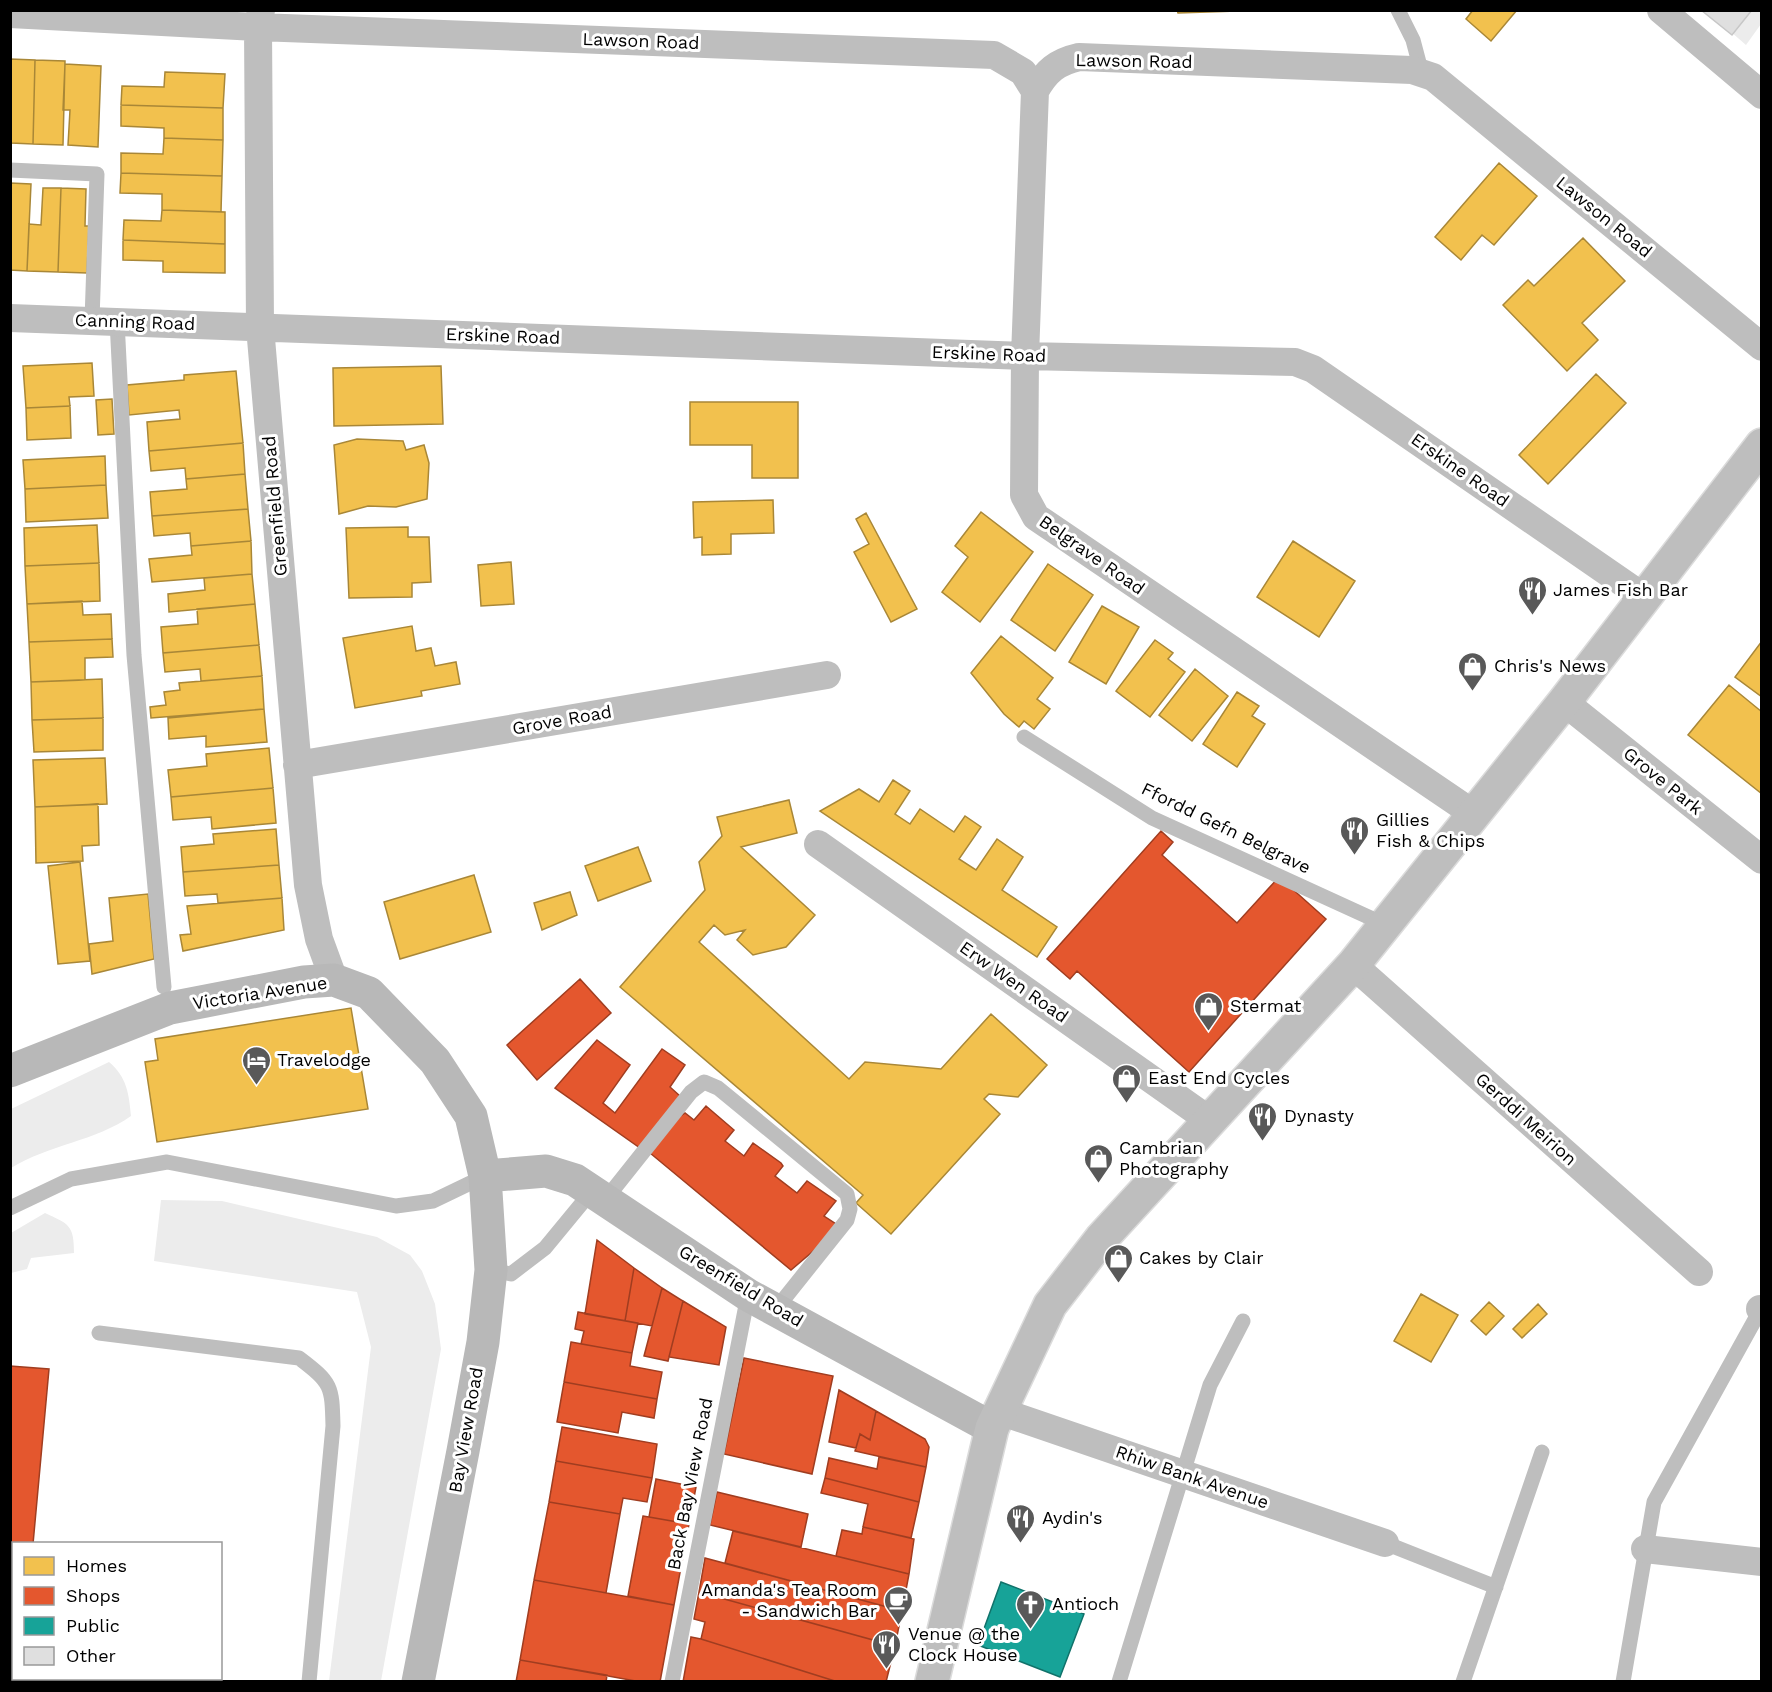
<svg xmlns="http://www.w3.org/2000/svg" width="1772" height="1692" font-family="'Work Sans',sans-serif">
  <rect width="100%" height="100%" fill="#fff"/>
  <path fill="#ececec" d="M 1707,11 L 1761,11 L 1761,24 L 1746,45 Z
    M 109,1062 C 127,1077 129,1094 131,1116 C 96,1141 48,1145 11,1168 L 11,1109 Z
    M 161,1200 L 222,1201 L 377,1237 L 410,1255 L 422,1271 L 435,1304 L 441,1349 L 381,1681 L 329,1681 L 371,1347 L 357,1292 L 154,1261 Z
    M 45,1213 C 69,1224 74,1225 74,1253 L 31,1258 L 27,1269 L 11,1273 L 11,1233 Z"/>
  <path fill="#f2c14e" stroke="#a98737" stroke-width="1.5" d="M 1177,10 L 1237,10 L 1237,11 L 1178,13 Z
    M 1517,10 L 1491,41 L 1466,19 L 1473,10 Z
    M 10,59 L 35,60 L 33,144 L 11,143 Z
    M 35,60 L 65,61 L 63,145 L 33,144 Z
    M 65,64 L 101,66 L 98,147 L 68,145 L 70,110 L 63,110 Z
    M 165,72 L 225,74 L 223,108 L 121,105 L 122,86 L 164,87 Z
    M 121,105 L 223,108 L 223,140 L 164,138 L 164,128 L 121,126 Z
    M 164,138 L 223,140 L 222,176 L 121,173 L 121,153 L 163,154 Z
    M 1499,163 L 1537,196 L 1494,245 L 1482,235 L 1461,260 L 1435,237 Z
    M 121,173 L 222,176 L 221,212 L 162,210 L 162,194 L 120,193 Z
    M 10,183 L 31,184 L 27,271 L 10,270 Z
    M 43,188 L 61,188 L 58,272 L 27,271 L 29,224 L 41,225 Z
    M 61,188 L 86,189 L 85,226 L 89,226 L 87,273 L 58,272 Z
    M 162,210 L 225,212 L 225,244 L 123,240 L 124,220 L 161,221 Z
    M 1583,238 L 1625,281 L 1582,323 L 1598,340 L 1567,371 L 1503,305 L 1528,280 L 1534,286 Z
    M 123,240 L 225,244 L 225,273 L 163,272 L 163,261 L 123,260 Z
    M 92,363 L 94,396 L 69,397 L 70,406 L 26,408 L 23,366 Z
    M 441,366 L 443,424 L 334,426 L 333,368 Z
    M 236,371 L 243,443 L 149,451 L 147,422 L 180,419 L 179,410 L 129,415 L 127,385 L 184,380 L 184,375 Z
    M 1596,374 L 1626,403 L 1548,484 L 1519,455 Z
    M 112,399 L 114,434 L 98,435 L 96,400 Z
    M 690,402 L 798,402 L 798,478 L 752,478 L 752,445 L 690,445 Z
    M 70,406 L 71,438 L 27,440 L 26,408 Z
    M 357,439 L 403,441 L 406,450 L 424,445 L 429,463 L 427,499 L 396,507 L 368,506 L 339,514 L 334,445 Z
    M 243,443 L 245,474 L 186,479 L 185,468 L 151,471 L 149,451 Z
    M 105,456 L 106,485 L 25,489 L 23,460 Z
    M 245,474 L 248,509 L 152,516 L 150,492 L 187,489 L 186,479 Z
    M 106,485 L 108,518 L 26,522 L 25,489 Z
    M 773,500 L 774,533 L 731,534 L 731,554 L 702,555 L 702,537 L 694,538 L 693,502 Z
    M 248,509 L 251,541 L 191,546 L 190,533 L 154,536 L 152,516 Z
    M 981,512 L 1033,552 L 980,622 L 942,592 L 968,557 L 955,546 Z
    M 866,513 L 917,609 L 891,622 L 854,552 L 869,544 L 856,519 Z
    M 97,525 L 99,563 L 25,566 L 24,528 Z
    M 408,527 L 408,537 L 429,537 L 431,582 L 412,583 L 412,597 L 349,598 L 346,528 Z
    M 251,541 L 252,574 L 152,582 L 149,559 L 192,555 L 191,546 Z
    M 1293,541 L 1355,581 L 1319,637 L 1257,597 Z
    M 511,562 L 514,604 L 481,606 L 478,565 Z
    M 99,563 L 100,601 L 27,604 L 25,566 Z
    M 1048,564 L 1093,595 L 1055,651 L 1011,620 Z
    M 252,574 L 255,604 L 169,612 L 168,594 L 205,590 L 204,578 Z
    M 82,601 L 83,615 L 111,614 L 112,639 L 29,642 L 27,604 Z
    M 255,604 L 259,645 L 163,653 L 161,627 L 198,624 L 197,609 Z
    M 1102,606 L 1139,627 L 1106,684 L 1069,662 Z
    M 412,626 L 416,651 L 431,648 L 435,666 L 456,662 L 460,684 L 421,691 L 422,696 L 355,708 L 343,638 Z
    M 1001,636 L 1053,678 L 1037,699 L 1050,709 L 1034,729 L 1024,721 L 1019,727 L 1004,714 L 971,673 Z
    M 112,639 L 113,657 L 85,658 L 85,680 L 31,682 L 29,642 Z
    M 1155,640 L 1173,653 L 1168,659 L 1185,672 L 1150,717 L 1116,691 Z
    M 1762,641 L 1762,697 L 1735,677 Z
    M 259,645 L 262,676 L 201,681 L 200,669 L 165,672 L 163,653 Z
    M 1195,669 L 1228,696 L 1192,741 L 1159,715 Z
    M 262,676 L 264,709 L 151,718 L 150,707 L 166,705 L 164,692 L 180,690 L 179,683 Z
    M 102,679 L 103,718 L 32,720 L 31,682 Z
    M 1729,685 L 1762,712 L 1762,794 L 1688,735 Z
    M 1237,692 L 1259,706 L 1252,716 L 1265,724 L 1237,767 L 1203,744 Z
    M 264,709 L 267,742 L 206,747 L 206,736 L 169,739 L 168,718 Z
    M 103,718 L 103,750 L 34,752 L 32,720 Z
    M 269,748 L 273,788 L 171,797 L 168,770 L 207,766 L 206,754 Z
    M 105,758 L 107,804 L 35,807 L 33,760 Z
    M 893,780 L 910,791 L 895,814 L 910,824 L 920,809 L 954,832 L 965,816 L 981,827 L 959,859 L 976,870 L 997,839 L 1023,857 L 1002,890 L 1057,927 L 1037,957 L 820,811 L 859,789 L 879,802 Z
    M 273,788 L 276,823 L 212,829 L 211,817 L 173,820 L 171,797 Z
    M 789,800 L 797,833 L 741,847 L 815,915 L 786,947 L 753,955 L 737,940 L 745,930 L 725,935 L 714,925 L 699,942 L 849,1079 L 865,1062 L 941,1069 L 991,1014 L 1047,1065 L 1018,1097 L 989,1094 L 984,1099 L 1000,1114 L 891,1234 L 856,1203 L 863,1195 L 620,987 L 705,890 L 699,862 L 722,836 L 717,817 Z
    M 98,804 L 99,845 L 82,846 L 83,861 L 36,863 L 35,807 Z
    M 276,829 L 279,865 L 183,872 L 181,847 L 214,844 L 213,834 Z
    M 638,847 L 651,881 L 598,901 L 585,866 Z
    M 80,862 L 90,961 L 58,964 L 48,866 Z
    M 279,865 L 282,898 L 218,903 L 217,894 L 185,896 L 183,872 Z
    M 474,875 L 491,932 L 400,959 L 384,902 Z
    M 570,892 L 577,915 L 542,930 L 534,903 Z
    M 148,894 L 154,959 L 92,974 L 89,944 L 113,941 L 109,898 Z
    M 282,898 L 284,930 L 183,951 L 180,935 L 191,934 L 187,906 Z
    M 351,1008 L 368,1109 L 157,1142 L 145,1062 L 158,1060 L 155,1039 Z
    M 1421,1294 L 1458,1315 L 1431,1362 L 1394,1341 Z
    M 1489,1302 L 1504,1316 L 1486,1335 L 1471,1321 Z
    M 1538,1304 L 1547,1314 L 1522,1338 L 1513,1329 Z"/>
  <path fill="#e4572e" stroke="#a03d20" stroke-width="1.5" d="M 1161,831 L 1173,842 L 1162,855 L 1237,923 L 1279,877 L 1326,919 L 1189,1072 L 1077,971 L 1070,979 L 1047,959 Z
    M 580,979 L 611,1013 L 537,1080 L 507,1045 Z
    M 597,1040 L 630,1065 L 603,1103 L 615,1113 L 662,1049 L 685,1065 L 670,1087 L 680,1096 L 640,1148 L 555,1088 Z
    M 706,1106 L 734,1130 L 725,1141 L 744,1156 L 753,1143 L 781,1163 L 783,1166 L 775,1176 L 797,1193 L 807,1181 L 836,1201 L 824,1216 L 836,1224 L 818,1247 L 791,1270 L 650,1153 L 680,1116 L 685,1113 L 694,1120 Z
    M 597,1240 L 634,1268 L 625,1321 L 585,1314 Z
    M 634,1268 L 662,1288 L 652,1326 L 625,1321 Z
    M 662,1288 L 683,1301 L 668,1361 L 644,1356 Z
    M 683,1301 L 726,1327 L 719,1365 L 669,1357 Z
    M 578,1312 L 638,1323 L 632,1353 L 581,1344 L 584,1331 L 575,1329 Z
    M 571,1342 L 632,1353 L 630,1366 L 662,1372 L 657,1399 L 564,1382 Z
    M 744,1358 L 833,1376 L 812,1474 L 724,1454 Z
    M 10,1366 L 49,1369 L 33,1544 L 14,1544 L 14,1678 L 197,1678 L 197,1682 L 10,1682 Z
    M 564,1382 L 657,1399 L 654,1418 L 622,1412 L 618,1433 L 557,1422 Z
    M 839,1390 L 876,1411 L 870,1440 L 860,1434 L 856,1448 L 829,1442 Z
    M 876,1411 L 925,1439 L 929,1447 L 926,1467 L 855,1451 L 860,1434 L 870,1440 Z
    M 562,1427 L 657,1444 L 652,1478 L 556,1461 Z
    M 879,1457 L 926,1467 L 919,1502 L 825,1478 L 829,1458 L 877,1469 Z
    M 556,1461 L 652,1478 L 647,1502 L 623,1498 L 620,1514 L 549,1502 Z
    M 825,1478 L 919,1502 L 911,1538 L 863,1527 L 868,1504 L 821,1493 Z
    M 656,1479 L 696,1487 L 689,1524 L 649,1517 Z
    M 717,1492 L 808,1514 L 801,1547 L 710,1525 Z
    M 549,1502 L 620,1514 L 606,1593 L 534,1580 Z
    M 643,1516 L 689,1524 L 674,1605 L 628,1596 Z
    M 863,1527 L 914,1539 L 909,1574 L 836,1556 L 842,1530 L 862,1534 Z
    M 733,1531 L 909,1574 L 902,1611 L 725,1563 Z
    M 705,1558 L 902,1611 L 895,1646 L 699,1592 Z
    M 534,1580 L 674,1605 L 660,1682 L 641,1682 L 520,1660 Z
    M 699,1592 L 895,1646 L 886,1682 L 838,1682 L 701,1639 L 705,1622 L 694,1619 Z
    M 691,1637 L 701,1639 L 838,1682 L 683,1682 Z
    M 520,1660 L 607,1675 L 606,1682 L 516,1682 Z"/>
  <path fill="#17a398" stroke="#10726a" stroke-width="1.5" d="M 1001,1582 L 1084,1614 L 1060,1677 L 978,1645 Z"/>
  <path fill="#dfdfdf" stroke="#c7c7c7" stroke-width="1.5" d="M 1701,10 L 1752,10 L 1732,35 Z"/>
  <g fill="none" stroke-linecap="round" stroke-linejoin="round">
    <defs>
      <path id="primary" d="M 932,1682 L 992,1428 L 1050,1305 L 1101,1239 L 1353,965 L 1564,702 L 1762,445"/>
    </defs>
    <use href="#primary" stroke="#dbdbdb" stroke-width="36"/>
    <path stroke="#bebebe" stroke-width="15" d="M 1398,10 L 1413,40 L 1422,74
      M 10,170 L 97,174 L 92,320
      M 117,321 L 134,655 L 164,987
      M 1024,737 L 1152,818 L 1386,925
      M 605,1200 L 691,1092 L 704,1082 L 718,1088 L 847,1194 L 850,1209 L 847,1220 L 776,1309
      M 10,1208 L 71,1179 L 167,1162 L 396,1206 L 433,1201 L 485,1176
      M 491,1270 L 511,1274 L 545,1248 L 592,1191
      M 99,1333 L 299,1358 C 332,1383 332,1386 333,1426 L 309,1682
      M 1385,1543 L 1496,1587
      M 672,1682 L 748,1295
      M 1119,1682 L 1210,1385 L 1243,1321
      M 1463,1682 L 1542,1452
      M 1623,1682 L 1654,1502 L 1762,1307"/>
    <path stroke="#bebebe" stroke-width="28" d="M 261,10 L 258,27 L 260,327 L 308,885 L 319,939 L 334,980
      M 1661,10 L 1762,95
      M 10,14 L 258,27 L 994,55 L 1023,72 L 1035,91
      M 10,318 L 1025,356 L 1295,362 L 1313,369 L 1645,598
      M 1564,702 L 1762,860
      M 297,765 L 827,675
      M 1474,814 L 1036,517 L 1024,495 L 1025,356 L 1035,91 C 1046,71 1057,62 1079,57 L 1412,70 L 1433,77 L 1762,347
      M 818,844 L 1209,1120
      M 1353,965 L 1699,1272
      M 1760,1309 L 1762,1309
      M 999,1411 L 1385,1543
      M 1645,1549 L 1762,1562"/>
    <path stroke="#b8b8b8" stroke-width="33" d="M 10,1071 L 170,1008 L 304,982 L 334,980 L 369,993 L 435,1061 L 471,1116 L 485,1176 L 491,1270 L 483,1342 L 463,1451 L 418,1682
      M 485,1176 L 546,1171 L 575,1180 L 748,1295 L 992,1428"/>
    <use href="#primary" stroke="#bebebe" stroke-width="33"/>
  </g>
  <defs>
    <symbol id="restaurant-pin" viewBox="-11 -11 22 30"><path d="M0 17L-7.5 6A9.5 9.5 0 1 1 7.5 6Z" fill="#595959" stroke="#fff"/><path d="M-5-6h1v4h1v-4h1v4h1v-4h1v5L-1.5 .5V6h-2V.5L-5-1ZM5-6V6H3V1.5H1.5Q1.5-4 5-6Z" fill="#fff"/></symbol>
    <symbol id="shop-pin" viewBox="-11 -11 22 30"><path d="M0 17L-7.5 6A9.5 9.5 0 1 1 7.5 6Z" fill="#595959" stroke="#fff"/><path d="M-5-2.5h2.3a2.7 3.5 0 0 1 5.4 0H5L5.5 6h-11ZM-1.5-2.5h3a1.5 2.3 0 0 0-3 0Z" fill="#fff"/></symbol>
    <symbol id="hotel-pin" viewBox="-11 -11 22 30"><path d="M0 17L-7.5 6A9.5 9.5 0 1 1 7.5 6Z" fill="#595959" stroke="#fff"/><path d="M-6-4.5h1.5V1H6V5H4.5V3h-9V5H-6ZM-4 0a1.8 1.8 0 1 1 3.6 0ZM.5 0V-2.5h3Q6-2.5 6 0Z" fill="#fff"/></symbol>
    <symbol id="cafe-pin" viewBox="-11 -11 22 30"><path d="M0 17L-7.5 6A9.5 9.5 0 1 1 7.5 6Z" fill="#595959" stroke="#fff"/><path d="M-5.5-4.5H6V0H3Q3 3.5 0 3.5H-2.5Q-5.5 3.5-5.5 0ZM3-3.2v2h1.7v-2ZM-6 4.5H4V6H-6Z" fill="#fff"/></symbol>
    <symbol id="church-pin" viewBox="-11 -11 22 30"><path d="M0 17L-7.5 6A9.5 9.5 0 1 1 7.5 6Z" fill="#595959" stroke="#fff"/><path d="M-1.2-6h2.4v3.5h3.3v2.4h-3.3V6h-2.4V-.1h-3.3v-2.4h3.3Z" fill="#fff"/></symbol>
  </defs>
  <g fill-rule="evenodd">
    <use href="#restaurant-pin" x="1516" y="574" width="33" height="45"/>
    <use href="#shop-pin" x="1456" y="650" width="33" height="45"/>
    <use href="#restaurant-pin" x="1338" y="814" width="33" height="45"/>
    <use href="#shop-pin" x="1192" y="990" width="33" height="45"/>
    <use href="#hotel-pin" x="240" y="1044" width="33" height="45"/>
    <use href="#shop-pin" x="1110" y="1062" width="33" height="45"/>
    <use href="#restaurant-pin" x="1246" y="1100" width="33" height="45"/>
    <use href="#shop-pin" x="1082" y="1142" width="33" height="45"/>
    <use href="#shop-pin" x="1102" y="1242" width="33" height="45"/>
    <use href="#restaurant-pin" x="1004" y="1502" width="33" height="45"/>
    <use href="#cafe-pin" x="882" y="1584" width="33" height="45"/>
    <use href="#church-pin" x="1014" y="1588" width="33" height="45"/>
    <use href="#restaurant-pin" x="870" y="1628" width="33" height="45"/>
  </g>
  <g text-anchor="middle" stroke-width="6" stroke-linejoin="round" paint-order="stroke">
    <g font-size="18" fill="#000" stroke="#fff">
      <text transform="translate(641 41) rotate(2)" y="6">Lawson Road</text>
      <text transform="translate(1134 61) rotate(1)" y="6">Lawson Road</text>
      <text transform="translate(1604 217) rotate(39)" y="6">Lawson Road</text>
      <text transform="translate(135 322) rotate(2)" y="6">Canning Road</text>
      <text transform="translate(503 336) rotate(2)" y="6">Erskine Road</text>
      <text transform="translate(989 354) rotate(2)" y="6">Erskine Road</text>
      <text transform="translate(1460 470) rotate(35)" y="6">Erskine Road</text>
      <text transform="translate(275 506) rotate(-95)" y="6">Greenfield Road</text>
      <text transform="translate(1092 555) rotate(35)" y="6">Belgrave Road</text>
      <text transform="translate(562 720) rotate(-10)" y="6">Grove Road</text>
      <text transform="translate(1663 781) rotate(39)" y="6">Grove Park</text>
      <text transform="translate(1226 828) rotate(26)" y="6">Ffordd Gefn Belgrave</text>
      <text transform="translate(1014 982) rotate(35)" y="6">Erw Wen Road</text>
      <text transform="translate(260 993) rotate(-9)" y="6">Victoria Avenue</text>
      <text transform="translate(1526 1119) rotate(42)" y="6">Gerddi Meirion</text>
      <text transform="translate(741 1286) rotate(31)" y="6">Greenfield Road</text>
      <text transform="translate(466 1430) rotate(-80)" y="6">Bay View Road</text>
      <text transform="translate(1192 1477) rotate(19)" y="6">Rhiw Bank Avenue</text>
      <text transform="translate(690 1484) rotate(-79)" y="6">Back Bay View Road</text>
    </g>
    <g font-size="18" fill="#000" stroke="#fff" text-anchor="start">
      <text x="1553" y="596">James Fish Bar</text>
      <text x="1494" y="672">Chris's News</text>
      <text x="1376" y="826">Gillies<tspan x="1376" dy="21">Fish &amp; Chips</tspan></text>
      <text x="1230" y="1012">Stermat</text>
      <text x="277" y="1066">Travelodge</text>
      <text x="1148" y="1084">East End Cycles</text>
      <text x="1284" y="1122">Dynasty</text>
      <text x="1119" y="1154">Cambrian<tspan x="1119" dy="21">Photography</tspan></text>
      <text x="1139" y="1264">Cakes by Clair</text>
      <text x="1042" y="1524">Aydin's</text>
      <text x="877" y="1596" text-anchor="end">Amanda's Tea Room<tspan x="877" dy="21">- Sandwich Bar</tspan></text>
      <text x="1052" y="1610">Antioch</text>
      <text x="908" y="1640">Venue @ the<tspan x="908" dy="21">Clock House</tspan></text>
    </g>
  </g>
  <rect width="1772" height="1692" fill="none" stroke="#000000" stroke-width="24"/>
  <rect x="12" y="1542" width="210" height="138" fill="#ffffff" stroke="#999999" stroke-width="1.5"/>
  <rect x="24" y="1557" width="30" height="18" fill="#f2c14e" stroke="#999999" stroke-width="1.5"/>
  <text x="66" y="1572" font-size="18" fill="#000000">Homes</text>
  <rect x="24" y="1587" width="30" height="18" fill="#e4572e" stroke="#999999" stroke-width="1.5"/>
  <text x="66" y="1602" font-size="18" fill="#000000">Shops</text>
  <rect x="24" y="1617" width="30" height="18" fill="#17a398" stroke="#999999" stroke-width="1.5"/>
  <text x="66" y="1632" font-size="18" fill="#000000">Public</text>
  <rect x="24" y="1647" width="30" height="18" fill="#dfdfdf" stroke="#999999" stroke-width="1.5"/>
  <text x="66" y="1662" font-size="18" fill="#000000">Other</text>
</svg>
